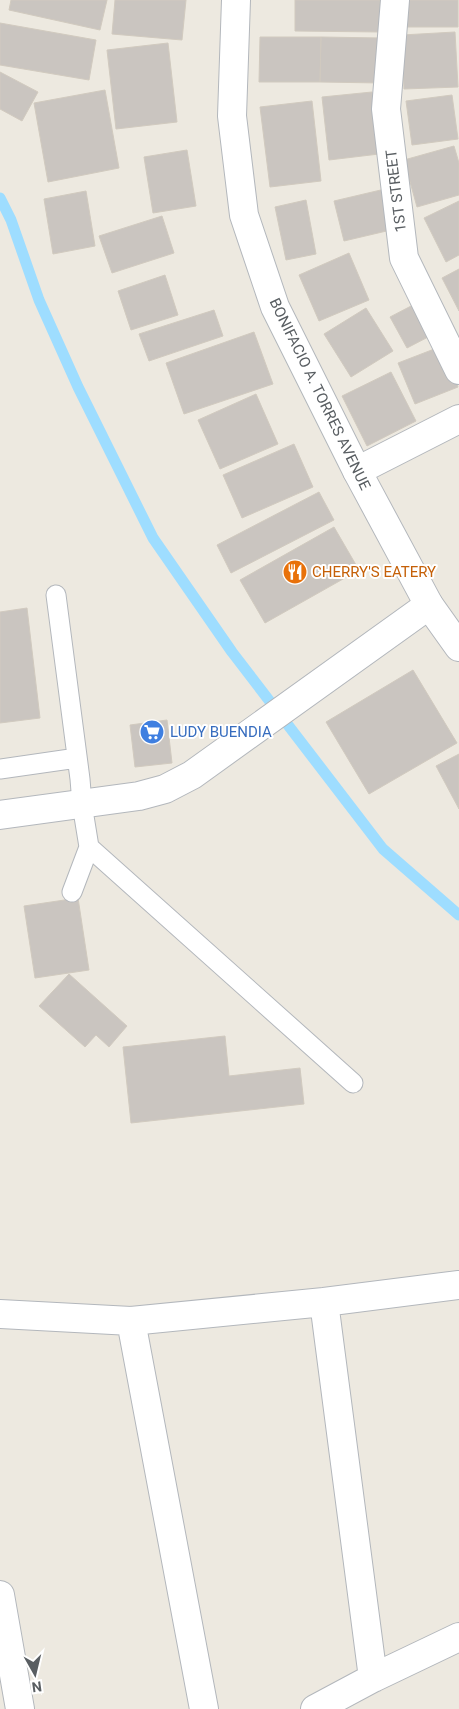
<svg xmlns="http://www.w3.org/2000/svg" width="459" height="1709" font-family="Roboto,sans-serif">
  <rect width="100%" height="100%" fill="#ede9e0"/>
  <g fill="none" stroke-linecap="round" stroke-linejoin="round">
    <path stroke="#9eddff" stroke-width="11" d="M 0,198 L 11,220 L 39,300 L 78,387 L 153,538 L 232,652 L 383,849 L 459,915"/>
  </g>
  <path fill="#cac5c0" stroke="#d1cabf" d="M 11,0 L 107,0 L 100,30 L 9,10 Z
    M 115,0 L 186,0 L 182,40 L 112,34 Z
    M 295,0 L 380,0 L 380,32 L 295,31 Z
    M 403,0 L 458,0 L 458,27 L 403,27 Z
    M 0,23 L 96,40 L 89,80 L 0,65 Z
    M 455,32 L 458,87 L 404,89 L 402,35 Z
    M 260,37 L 321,37 L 320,82 L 259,82 Z
    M 321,37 L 381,38 L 381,83 L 320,82 Z
    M 168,43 L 177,122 L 116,129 L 107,50 Z
    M 0,72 L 38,92 L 22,121 L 0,109 Z
    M 105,90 L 119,168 L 48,182 L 34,103 Z
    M 372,92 L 379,154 L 329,160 L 322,97 Z
    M 452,95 L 458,139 L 412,145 L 406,101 Z
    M 312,101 L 321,181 L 270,187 L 260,107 Z
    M 454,146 L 459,163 L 459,195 L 417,207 L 404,160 Z
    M 187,150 L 196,206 L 153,213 L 144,157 Z
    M 385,189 L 395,229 L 344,241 L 334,201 Z
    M 86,191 L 95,246 L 53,254 L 44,199 Z
    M 306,200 L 316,254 L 286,260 L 275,207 Z
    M 459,201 L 459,255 L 446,262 L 424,218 Z
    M 162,216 L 174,253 L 112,273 L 99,236 Z
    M 349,253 L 369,300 L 319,321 L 299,275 Z
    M 459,269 L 459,311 L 442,278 Z
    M 165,275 L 178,315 L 131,330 L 118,291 Z
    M 413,305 L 430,336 L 407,348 L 390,317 Z
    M 366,308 L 393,351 L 351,377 L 324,334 Z
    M 214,310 L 223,336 L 149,361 L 139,334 Z
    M 254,332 L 273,384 L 184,414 L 166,363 Z
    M 442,346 L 458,387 L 415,404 L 398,363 Z
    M 391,372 L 416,421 L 367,446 L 342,396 Z
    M 256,394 L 278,444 L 220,469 L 198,420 Z
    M 294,444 L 313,487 L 242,518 L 223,475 Z
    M 319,492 L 334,520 L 231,573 L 217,545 Z
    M 334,527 L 359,570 L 265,623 L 240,580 Z
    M 27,608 L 40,718 L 0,723 L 0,612 Z
    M 413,670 L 457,743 L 369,794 L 326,722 Z
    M 167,720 L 172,763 L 135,767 L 130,725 Z
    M 459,754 L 459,809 L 436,766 Z
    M 78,898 L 89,970 L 35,978 L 24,906 Z
    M 69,974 L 127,1026 L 109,1047 L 96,1035 L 85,1047 L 39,1006 Z
    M 225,1036 L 229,1076 L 300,1068 L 304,1104 L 131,1123 L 123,1047 Z"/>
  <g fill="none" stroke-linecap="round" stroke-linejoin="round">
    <defs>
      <path id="service" d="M 56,595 L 80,779 L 82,804 L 89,847 L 72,892
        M 0,769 L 77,758
        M 89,847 L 353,1083"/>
      <path id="minor" d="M 395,0 L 386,109 L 404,258 L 459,370
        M 357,471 L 459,419
        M 0,815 L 139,796 L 165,789 L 192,775 L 429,605
        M 0,1314 L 131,1321
        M 0,1595 L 20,1709
        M 373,1678 L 324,1302 L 459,1285
        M 204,1709 L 131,1321 L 324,1302
        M 315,1709 L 373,1678 L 459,1637"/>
      <path id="tertiary" d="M 236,0 L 232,116 L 244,215 L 275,307 L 357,471 L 429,605 L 459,647"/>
    </defs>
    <use href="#service" stroke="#b3b7bc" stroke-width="21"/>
    <use href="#minor" stroke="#b3b7bc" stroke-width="30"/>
    <use href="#tertiary" stroke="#b3b7bc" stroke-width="30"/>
    <use href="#service" stroke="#fff" stroke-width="19"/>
    <use href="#minor" stroke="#fff" stroke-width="28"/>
    <use href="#tertiary" stroke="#fff" stroke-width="28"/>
  </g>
  <defs>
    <symbol id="restaurant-disc" viewBox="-11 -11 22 22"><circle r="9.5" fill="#e8710a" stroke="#fff"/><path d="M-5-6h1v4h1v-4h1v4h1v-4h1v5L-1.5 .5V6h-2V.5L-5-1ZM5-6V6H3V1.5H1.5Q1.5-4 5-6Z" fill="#fff"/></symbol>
    <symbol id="supermarket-disc" viewBox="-11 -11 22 22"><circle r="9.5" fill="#3f7fe0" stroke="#fff"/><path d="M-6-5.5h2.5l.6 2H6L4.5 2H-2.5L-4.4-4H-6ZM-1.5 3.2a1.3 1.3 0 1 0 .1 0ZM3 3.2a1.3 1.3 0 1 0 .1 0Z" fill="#fff"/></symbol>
  </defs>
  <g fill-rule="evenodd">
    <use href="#restaurant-disc" x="281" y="558" width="28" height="28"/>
    <use href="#supermarket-disc" x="138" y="718" width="28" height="28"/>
  </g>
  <g text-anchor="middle" stroke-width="4" stroke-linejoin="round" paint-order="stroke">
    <g font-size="15" fill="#595e62" stroke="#fff">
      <text transform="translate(396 191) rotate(-97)" y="5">1ST STREET</text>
      <text transform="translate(320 394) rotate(64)" y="5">BONIFACIO A. TORRES AVENUE</text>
    </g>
    <g font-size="15" fill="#c56008" stroke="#fff" text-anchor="start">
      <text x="312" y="577">CHERRY'S EATERY</text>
    </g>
    <g font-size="15" fill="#366cbe" stroke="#fff" text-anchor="start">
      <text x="170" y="737">LUDY BUENDIA</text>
    </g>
  </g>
  <g transform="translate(35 1674) rotate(172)" stroke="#ffffff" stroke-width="4" paint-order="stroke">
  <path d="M0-4L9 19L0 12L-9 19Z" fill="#595e62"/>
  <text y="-8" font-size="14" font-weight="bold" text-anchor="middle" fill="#595e62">N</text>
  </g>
</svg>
